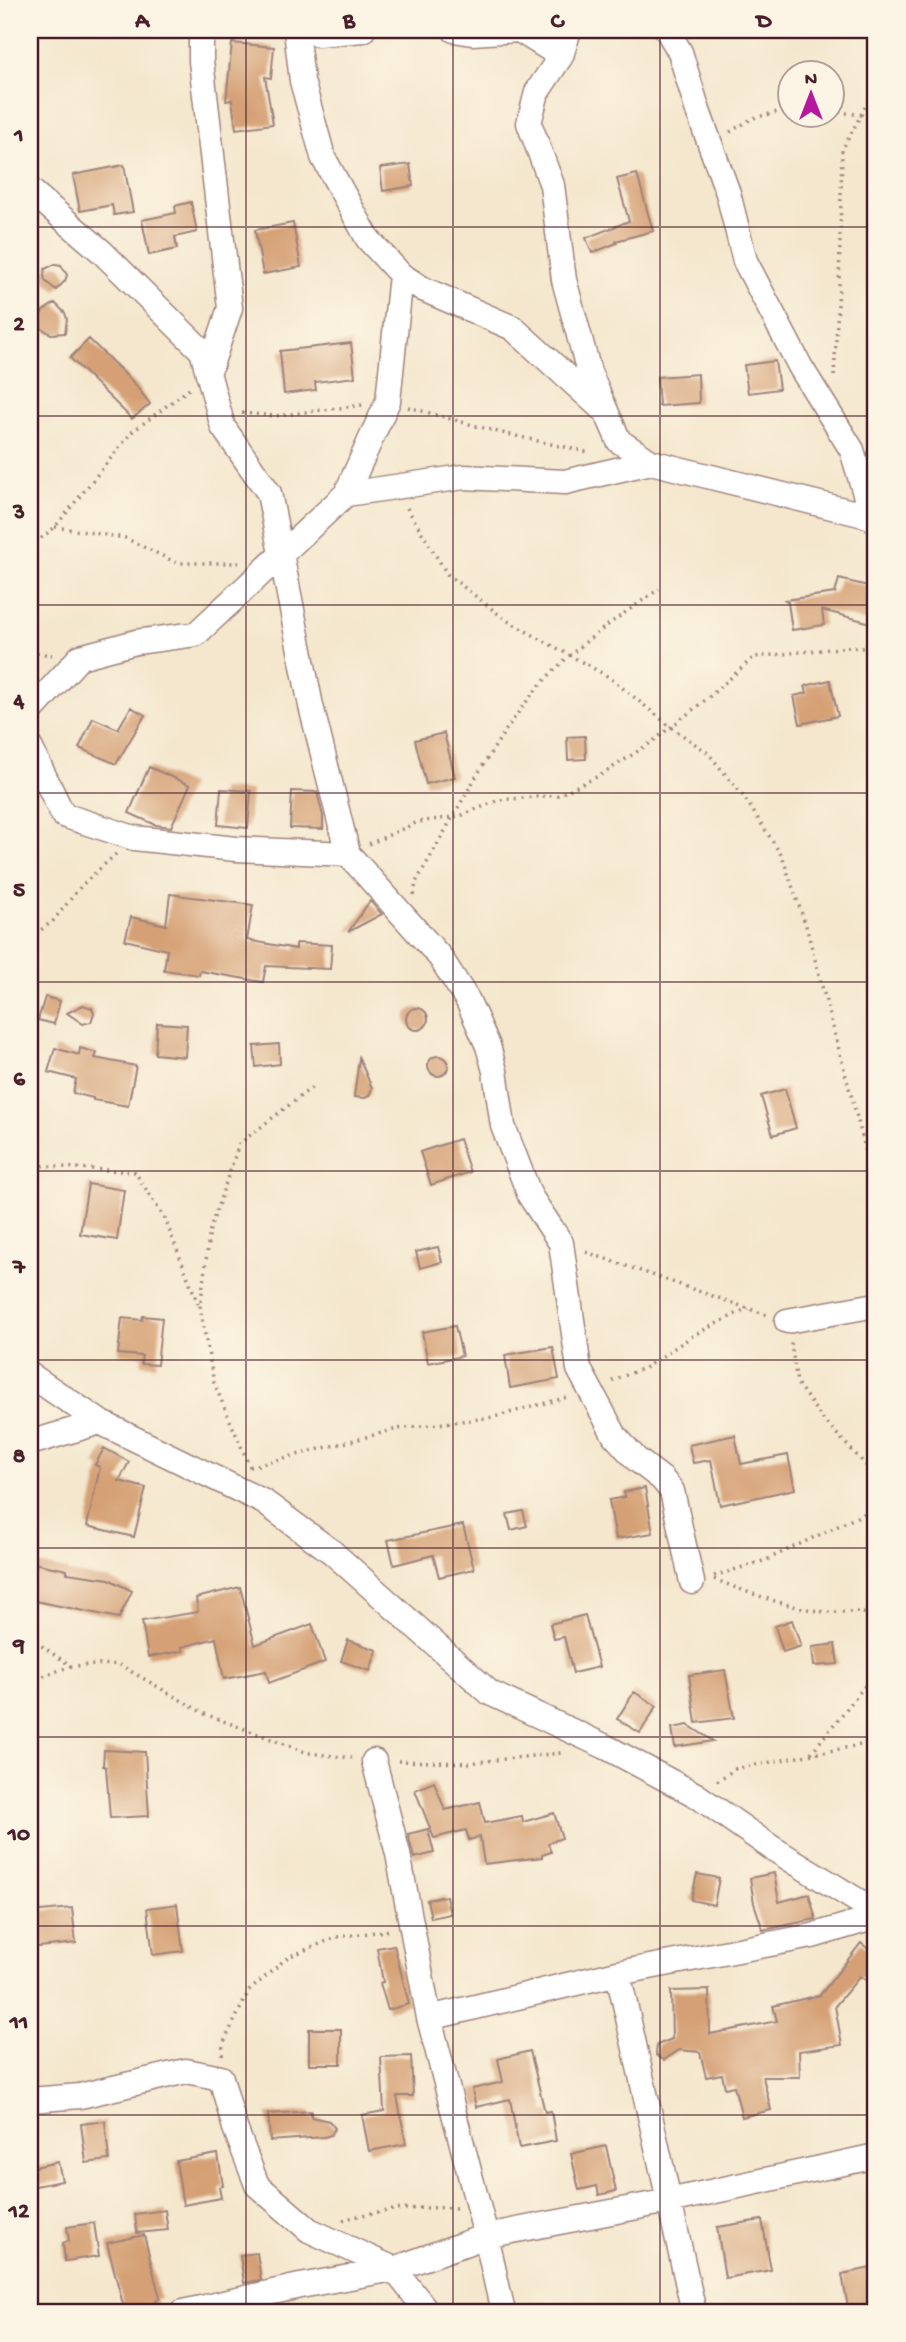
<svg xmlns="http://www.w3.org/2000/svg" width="906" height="2342" font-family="'Gochi Hand',sans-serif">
  <rect width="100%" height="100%" fill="#fcf5e5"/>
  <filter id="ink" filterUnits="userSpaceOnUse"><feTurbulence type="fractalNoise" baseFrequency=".0143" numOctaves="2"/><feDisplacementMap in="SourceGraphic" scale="14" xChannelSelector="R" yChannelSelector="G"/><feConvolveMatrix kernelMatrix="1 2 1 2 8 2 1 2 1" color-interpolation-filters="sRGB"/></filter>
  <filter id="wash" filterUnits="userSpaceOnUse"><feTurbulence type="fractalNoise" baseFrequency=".00686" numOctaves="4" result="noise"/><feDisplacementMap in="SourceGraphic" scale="28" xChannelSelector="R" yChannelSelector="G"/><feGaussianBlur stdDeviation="1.57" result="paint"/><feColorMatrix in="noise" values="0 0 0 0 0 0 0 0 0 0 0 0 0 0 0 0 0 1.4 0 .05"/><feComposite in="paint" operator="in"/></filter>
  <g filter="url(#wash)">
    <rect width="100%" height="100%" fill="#f4e7cd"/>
    <g id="blocks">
      <path fill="#d5a075" d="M 232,43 L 274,47 L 271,78 L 265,77 L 273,124 L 236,129 L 232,100 L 226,101 Z
        M 410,164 L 413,186 L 383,191 L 380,168 Z
        M 124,165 L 133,212 L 114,215 L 112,205 L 80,211 L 73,175 Z
        M 637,174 L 653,231 L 616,241 L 617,243 L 592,253 L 586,238 L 629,221 L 617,179 Z
        M 191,202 L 197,232 L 175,237 L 177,249 L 149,255 L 142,220 L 176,213 L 175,206 Z
        M 293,223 L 301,267 L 263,274 L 255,230 Z
        M 55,264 L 61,265 L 67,275 L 65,281 L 56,290 L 45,281 L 44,275 L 45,269 Z
        M 55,303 L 65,313 L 67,319 L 65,333 L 51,334 L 41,328 L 40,316 L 43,311 Z
        M 89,339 L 134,383 L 150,404 L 132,419 L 70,358 Z
        M 351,343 L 355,377 L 315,382 L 316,390 L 284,394 L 280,351 Z
        M 775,361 L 779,389 L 748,393 L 744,365 Z
        M 698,374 L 699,403 L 659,406 L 657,377 Z
        M 839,579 L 876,588 L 876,602 L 871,623 L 822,610 L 824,625 L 792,630 L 788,602 L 785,600 L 835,593 Z
        M 830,680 L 838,716 L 800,724 L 794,696 L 807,693 L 805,686 Z
        M 131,707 L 145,715 L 116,764 L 79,748 L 93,718 L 118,729 Z
        M 444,733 L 455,777 L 426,784 L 415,740 Z
        M 585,736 L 586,759 L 568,760 L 567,737 Z
        M 149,767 L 190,785 L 171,827 L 156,825 L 129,813 Z
        M 221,789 L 251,791 L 248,828 L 218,825 Z
        M 292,791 L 317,792 L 323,816 L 323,829 L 290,828 Z
        M 170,894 L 253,905 L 247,940 L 296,949 L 296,943 L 332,945 L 330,969 L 266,966 L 263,982 L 200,971 L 199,975 L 164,970 L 167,950 L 125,940 L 131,917 L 166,925 Z
        M 370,901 L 382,914 L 348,932 Z
        M 45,997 L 60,1001 L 54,1024 L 38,1020 Z
        M 83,1005 L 92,1008 L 94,1013 L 91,1022 L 83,1024 L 67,1013 Z
        M406 1019a11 11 0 1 1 22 0a11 11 0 1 1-22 0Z
        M 157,1023 L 187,1025 L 185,1057 L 155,1054 Z
        M 279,1044 L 280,1064 L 256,1067 L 254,1046 Z
        M 55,1048 L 79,1055 L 80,1048 L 97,1053 L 95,1058 L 136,1066 L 128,1106 L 93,1100 L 93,1098 L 73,1093 L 76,1079 L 48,1072 Z
        M428 1066a10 10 0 1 1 20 0a10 10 0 1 1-20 0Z
        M 359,1058 L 372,1088 L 369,1096 L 365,1098 L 354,1097 Z
        M 785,1089 L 796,1128 L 773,1135 L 761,1096 Z
        M 459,1139 L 470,1172 L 431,1185 L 420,1152 Z
        M 88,1184 L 124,1190 L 117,1240 L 80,1234 Z
        M 438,1247 L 442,1262 L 420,1268 L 416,1252 Z
        M 143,1316 L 162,1318 L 157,1365 L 141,1364 L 142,1356 L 118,1354 L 122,1318 L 142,1320 Z
        M 455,1326 L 462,1356 L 428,1363 L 422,1332 Z
        M 553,1347 L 559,1379 L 510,1388 L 505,1355 Z
        M 735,1435 L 741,1464 L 788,1455 L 795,1489 L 720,1505 L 711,1460 L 693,1463 L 689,1445 Z
        M 104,1448 L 129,1462 L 119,1481 L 146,1488 L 134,1537 L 87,1526 L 100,1467 L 95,1465 Z
        M 645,1488 L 653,1533 L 616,1539 L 609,1500 L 625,1497 L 624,1492 Z
        M 523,1511 L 527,1526 L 511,1530 L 507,1514 Z
        M 463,1525 L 474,1569 L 439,1577 L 433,1555 L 394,1565 L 388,1540 Z
        M 33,1563 L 67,1570 L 67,1573 L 109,1579 L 132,1591 L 119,1618 L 30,1600 Z
        M 240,1587 L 255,1645 L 312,1624 L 325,1662 L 269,1683 L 266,1671 L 224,1679 L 216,1638 L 182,1647 L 183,1651 L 148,1657 L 142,1621 L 198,1612 L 196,1598 Z
        M 585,1615 L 599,1667 L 573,1673 L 564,1637 L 554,1639 L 550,1624 Z
        M 792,1620 L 801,1646 L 783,1652 L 775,1626 Z
        M 348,1640 L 377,1650 L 370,1671 L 341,1661 Z
        M 835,1644 L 838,1664 L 814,1666 L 812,1647 Z
        M 725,1670 L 734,1718 L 696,1723 L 689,1675 Z
        M 634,1692 L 657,1706 L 640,1733 L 617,1719 Z
        M 688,1725 L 713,1741 L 675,1747 L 672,1728 Z
        M 104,1750 L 145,1752 L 149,1816 L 110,1818 L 106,1767 L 103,1766 Z
        M 434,1782 L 445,1810 L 480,1802 L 485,1823 L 522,1816 L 523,1822 L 554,1813 L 562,1838 L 548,1843 L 551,1852 L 542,1855 L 542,1857 L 484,1864 L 480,1837 L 469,1840 L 466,1830 L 434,1838 L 415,1790 Z
        M 428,1829 L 434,1853 L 414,1858 L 408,1834 Z
        M 774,1873 L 779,1902 L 809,1894 L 816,1919 L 763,1930 L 754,1903 L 750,1878 Z
        M 697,1874 L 719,1878 L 714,1905 L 691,1900 Z
        M 446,1896 L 450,1914 L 431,1918 L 427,1900 Z
        M 177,1904 L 183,1951 L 153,1955 L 147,1908 Z
        M 72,1908 L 76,1943 L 30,1948 L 30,1912 Z
        M 861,1943 L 876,1955 L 876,1988 L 860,1976 L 835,2006 L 842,2045 L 799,2051 L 800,2077 L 763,2077 L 771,2110 L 742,2117 L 734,2086 L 725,2088 L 722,2074 L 706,2077 L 700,2052 L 679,2050 L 664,2060 L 656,2055 L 657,2045 L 672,2039 L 671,1991 L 709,1990 L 710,2034 L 777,2021 L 773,2006 L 820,1995 Z
        M 394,1945 L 409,2004 L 388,2010 L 380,1983 L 383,1982 L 377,1948 Z
        M 309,2029 L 341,2029 L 341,2064 L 309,2064 Z
        M 530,2051 L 545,2112 L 551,2111 L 556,2141 L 519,2148 L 510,2099 L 476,2107 L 472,2089 L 503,2082 L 498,2059 Z
        M 411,2056 L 413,2096 L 397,2096 L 406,2144 L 369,2151 L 362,2115 L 384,2111 L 381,2057 Z
        M 311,2111 L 311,2117 L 329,2121 L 335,2128 L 331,2135 L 324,2137 L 270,2141 L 268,2114 Z
        M 105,2121 L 109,2160 L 86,2163 L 81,2124 Z
        M 606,2146 L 616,2191 L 599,2195 L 597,2186 L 579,2190 L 571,2154 Z
        M 218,2154 L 223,2186 L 219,2187 L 221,2198 L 183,2205 L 176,2161 Z
        M 58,2162 L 62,2181 L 30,2187 L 30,2168 Z
        M 165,2210 L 168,2230 L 137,2233 L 135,2214 Z
        M 762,2220 L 771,2270 L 725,2278 L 717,2227 Z
        M 94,2223 L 99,2256 L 65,2261 L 63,2243 L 69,2241 L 67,2227 Z
        M 144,2235 L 160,2298 L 156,2300 L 158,2307 L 136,2312 L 125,2312 L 107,2243 Z
        M 257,2253 L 261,2280 L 244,2283 L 240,2255 Z
        M 876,2267 L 876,2302 L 848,2308 L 842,2274 Z"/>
    </g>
  </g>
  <g filter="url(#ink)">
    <use href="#blocks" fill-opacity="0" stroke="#9f837c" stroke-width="2"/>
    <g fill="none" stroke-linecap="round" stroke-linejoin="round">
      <defs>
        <path id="minor" d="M 201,30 L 201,61 L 230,308 L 208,374
          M 296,30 L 302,81 L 323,157 L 368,239 L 401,275 L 423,289 L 513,328 L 600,407
          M 312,30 L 317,34 L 363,30
          M 454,30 L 472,33 L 519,30 L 561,56
          M 569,30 L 561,56 L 537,92 L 529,123 L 552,185 L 564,280 L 589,372 L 619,441 L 651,462 L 872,517
          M 667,30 L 680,52 L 698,111 L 728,193 L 745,261 L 801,368 L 852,450 L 872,517 L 876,522
          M 30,190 L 102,252 L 202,351 L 223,427 L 269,493 L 311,706 L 348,854 L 440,957 L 468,1001 L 488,1046 L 495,1071 L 503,1126 L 530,1196 L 561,1243 L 579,1369 L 615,1436 L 636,1459 L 662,1479 L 672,1491 L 692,1582
          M 346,494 L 388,401 L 401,275
          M 30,712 L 80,657 L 136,642 L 196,634 L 346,494 L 464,477 L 565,482 L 651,462
          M 30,747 L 63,815 L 134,838 L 236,849 L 348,854
          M 787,1321 L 876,1305
          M 30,1375 L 100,1422 L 264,1502 L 332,1552 L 490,1693 L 606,1747 L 696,1795 L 772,1848 L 876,1912
          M 30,1443 L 100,1422
          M 374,1761 L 398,1854 L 429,2018
          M 618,1973 L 694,2312
          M 30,2100 L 80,2096 L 186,2071 L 221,2078 L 235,2128 L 257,2185 L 309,2230 L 394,2269 L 428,2312
          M 183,2312 L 300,2286 L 394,2269 L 486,2236 L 669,2201 L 876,2156
          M 503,2312 L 486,2236 L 429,2018 L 618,1973 L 812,1936 L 876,1917"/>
      </defs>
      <use href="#minor" stroke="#9f837c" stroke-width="27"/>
      <path stroke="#9f837c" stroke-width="3.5" stroke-dasharray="2 5" stroke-linecap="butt" d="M 832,111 L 876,117
        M 730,132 L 753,118 L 790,109
        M 834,376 L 839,287 L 842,150 L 876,87
        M 408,407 L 498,432 L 587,452
        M 242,413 L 275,416 L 363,405
        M 869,434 L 876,427
        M 407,508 L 447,574 L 506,620 L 609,677 L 671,727 L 708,753 L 744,797 L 782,856 L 806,926 L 876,1189
        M 55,527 L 125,538 L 177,563 L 239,563
        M 30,547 L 55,527 L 132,432 L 189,389
        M 30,652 L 52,655
        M 369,844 L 418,822 L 460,816 L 499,800 L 558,795 L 601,775 L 652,742 L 709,697 L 754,657 L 849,647 L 876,649
        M 414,895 L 416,882 C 453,818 489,747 535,691 C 570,649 616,619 659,589
        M 30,938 L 53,921 L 82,885 L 116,854
        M 30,1161 L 34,1165 L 135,1172 L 165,1219 L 199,1306
        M 586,1252 L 767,1315
        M 791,1343 L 797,1383 L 820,1416 L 876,1476
        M 612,1381 L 646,1367 L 694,1335 L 748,1308
        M 250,1467 L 397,1429 L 494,1417 L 568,1397
        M 250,1467 L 214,1383 L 200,1308 L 210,1229 L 239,1144 L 315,1085
        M 714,1576 L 766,1560 L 876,1508
        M 714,1579 C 748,1593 782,1605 818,1611 C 838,1615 857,1607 876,1618
        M 30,1638 L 71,1666 L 118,1664 L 205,1714 L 308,1753 L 352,1758
        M 30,1681 L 71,1666
        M 811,1753 L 868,1682 L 876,1669
        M 398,1761 L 468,1763 L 561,1753
        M 717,1781 L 735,1769 L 876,1742
        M 222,2055 L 223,2044 L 249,1991 L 288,1957 L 337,1937 L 392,1930
        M 343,2220 C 380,2209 418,2207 456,2208"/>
      <use href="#minor" stroke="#fff" stroke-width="24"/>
    </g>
  </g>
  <path fill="none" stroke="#4a1f2b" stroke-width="2" stroke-opacity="0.55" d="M 246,30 L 246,2312M 453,30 L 453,2312M 660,30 L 660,2312M 30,227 L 876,227M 30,416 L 876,416M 30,605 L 876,605M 30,793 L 876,793M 30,982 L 876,982M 30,1171 L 876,1171M 30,1360 L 876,1360M 30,1548 L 876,1548M 30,1737 L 876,1737M 30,1926 L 876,1926M 30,2115 L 876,2115"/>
  <rect width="906" height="2342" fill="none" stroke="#fcf5e5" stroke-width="77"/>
  <g transform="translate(811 94)"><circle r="33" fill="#fcf5e5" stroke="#b59f9b" stroke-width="2"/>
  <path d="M0-5L12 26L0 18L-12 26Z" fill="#b5179e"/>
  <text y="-10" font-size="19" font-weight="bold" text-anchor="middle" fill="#4a1f2b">N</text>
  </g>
  <rect x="38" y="38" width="829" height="2266" fill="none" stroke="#4a1f2b" stroke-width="2.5"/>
  <g font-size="23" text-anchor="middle" font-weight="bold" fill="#4a1f2b">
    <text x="142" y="27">A</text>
    <text x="349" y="27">B</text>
    <text x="557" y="27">C</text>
    <text x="764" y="27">D</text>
    <text x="19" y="141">1</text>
    <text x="19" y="330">2</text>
    <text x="19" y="518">3</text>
    <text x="19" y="707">4</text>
    <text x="19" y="896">5</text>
    <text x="19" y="1085">6</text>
    <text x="19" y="1273">7</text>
    <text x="19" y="1462">8</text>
    <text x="19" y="1651">9</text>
    <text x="19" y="1840">10</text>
    <text x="19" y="2028">11</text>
    <text x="19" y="2217">12</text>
  </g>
</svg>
